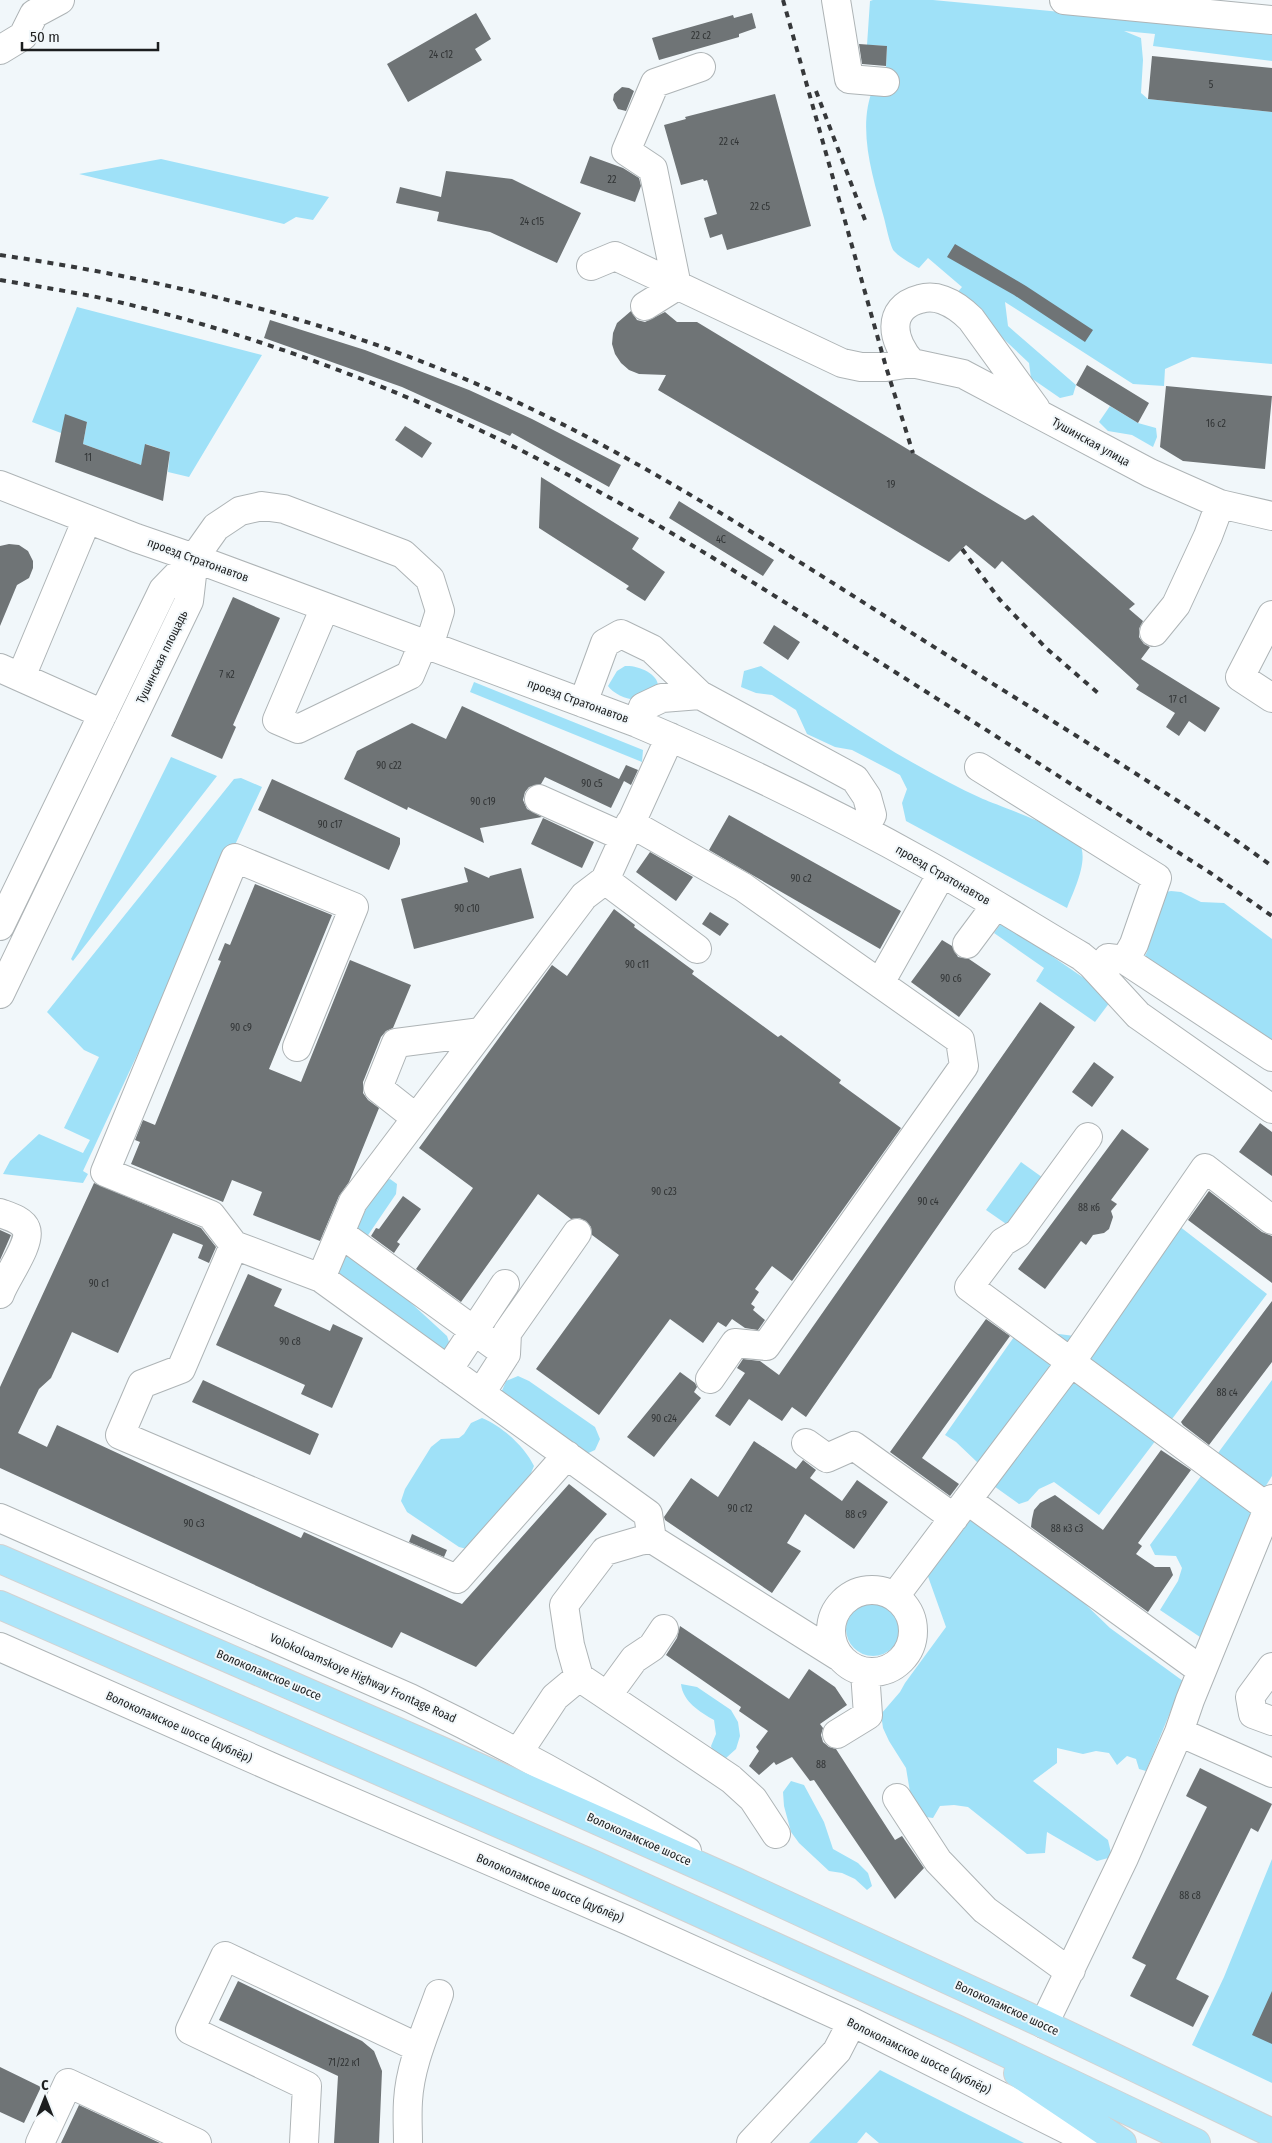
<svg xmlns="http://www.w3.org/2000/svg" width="1272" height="2143" font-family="'Fira Sans Condensed',sans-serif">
  <rect width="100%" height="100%" fill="#f1f7fa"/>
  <path fill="#9fe1f8" d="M 873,0 L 933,0 L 1272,32 L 1272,61 L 1153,46 L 1155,34 L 1124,31 L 1141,38 L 1143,60 L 1141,93 L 1148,99 L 1272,112 L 1272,364 L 1192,357 L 1165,369 L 1164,386 L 1133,384 L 1005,302 L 1008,326 L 1076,385 L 1073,395 L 1060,398 L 1031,378 L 1029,363 L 956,294 L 962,287 L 928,258 L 919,268 C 913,265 898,256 894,251 C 890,246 886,225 884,218 C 873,177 856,128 874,86 L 885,90 L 887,46 L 867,45 L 870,1 Z
    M 161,159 L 329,197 L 313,220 L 296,217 L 284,224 L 79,174 Z
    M 77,307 L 262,355 L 189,477 L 168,472 L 170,452 L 146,444 L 141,465 L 83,444 L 87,422 L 61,433 L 32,422 Z
    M 1110,406 L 1138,423 L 1156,428 L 1157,437 L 1153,447 L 1132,435 L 1108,431 L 1099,422 Z
    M 625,666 C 638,665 660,674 658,688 C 653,692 646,697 641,699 C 631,702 613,694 608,686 L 617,671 Z
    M 761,666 C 833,713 904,763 983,799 C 1000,806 1071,832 1079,843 C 1090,859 1073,892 1067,908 L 906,821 L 902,803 L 907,789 L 900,775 L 852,750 L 835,747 L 807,734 L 796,710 L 772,695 L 756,693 L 741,687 L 744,671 Z
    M 474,682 L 643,750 L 642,762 L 470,692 Z
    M 171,757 L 217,776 L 73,961 L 71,959 Z
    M 241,778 L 262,787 L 83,1171 L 88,1174 L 83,1183 L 3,1174 L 10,1161 L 39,1134 L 83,1153 L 90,1140 L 64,1128 L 99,1057 L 84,1050 L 47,1012 L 234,779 Z
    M 1171,891 L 1181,892 L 1201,902 L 1224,903 L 1272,939 L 1272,1048 L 1142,961 L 1147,952 L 1161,893 Z
    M 1002,922 L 1113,998 L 1095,1022 L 1036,981 L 1044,968 L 994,933 Z
    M 1021,1162 L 1046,1180 L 1012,1228 L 986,1210 Z
    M 390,1179 L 397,1184 L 396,1194 L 360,1247 L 361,1257 L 447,1336 L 450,1345 L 445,1352 L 333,1270 L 381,1182 Z
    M 1179,1226 L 1267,1294 L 1099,1515 L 1054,1482 L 1039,1489 L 1028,1501 L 1019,1504 L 991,1484 L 977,1462 L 956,1442 L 945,1435 L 1028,1317 L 1051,1333 L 1098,1339 Z
    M 518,1376 L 529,1381 L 595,1427 L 600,1439 L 595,1450 L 584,1455 L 501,1393 L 506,1381 Z
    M 1272,1380 L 1272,1476 L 1262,1492 L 1200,1637 L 1160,1610 L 1178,1581 L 1182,1568 L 1176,1556 L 1155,1555 L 1150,1545 Z
    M 482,1418 C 502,1426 525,1447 534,1466 L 529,1478 L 471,1550 L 459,1547 L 407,1512 L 401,1501 L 405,1489 L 431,1447 L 441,1439 L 459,1438 L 464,1434 L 471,1423 Z
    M 978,1515 L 1081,1600 L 1110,1628 L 1183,1681 L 1146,1771 L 1139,1769 L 1136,1759 L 1127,1756 L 1117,1765 L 1109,1753 L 1096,1751 L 1083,1754 L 1057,1748 L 1057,1763 L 1033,1781 L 1108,1840 L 1112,1857 L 1097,1861 L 1047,1832 L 1045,1853 L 1027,1854 L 968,1807 L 954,1805 L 940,1806 L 933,1818 L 919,1816 L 912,1804 L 906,1768 L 889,1741 L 883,1728 L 881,1714 L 900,1692 L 905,1683 L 946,1627 L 925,1568 L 961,1519 Z
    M846 1629a27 27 0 1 1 54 0a27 27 0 1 1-54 0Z
    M 681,1684 L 697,1687 L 731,1710 L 738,1722 L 740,1736 L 736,1749 L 726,1758 L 714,1756 L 711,1746 L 716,1734 L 714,1720 C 700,1712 683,1702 681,1684 Z
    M 791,1781 L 804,1785 L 824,1822 L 833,1849 L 858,1863 L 868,1873 L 872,1886 L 867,1890 L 855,1879 L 842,1873 L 829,1871 L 799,1843 L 791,1832 L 784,1806 L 783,1792 Z
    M 1272,1859 L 1272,2083 L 1192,2045 L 1224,1977 Z
    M 880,2070 L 1024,2143 L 879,2143 L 866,2132 L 857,2143 L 809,2143 Z"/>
  <path fill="#6f7476" d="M 476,13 L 491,39 L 475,49 L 482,60 L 408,102 L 387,64 Z
    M 752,13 L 756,28 L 739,34 L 739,37 L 659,60 L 652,38 L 733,15 L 734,18 Z
    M 859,44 L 887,46 L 886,66 L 862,64 Z
    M 1152,56 L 1272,68 L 1272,112 L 1148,99 Z
    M 622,87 L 629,88 L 634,91 L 626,111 L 618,109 L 613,100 L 614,94 Z
    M 775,94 L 811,226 L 727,250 L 722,234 L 710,238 L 704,218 L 717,214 L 707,180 L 704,181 L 703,179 L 681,185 L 664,125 L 686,119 L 685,117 Z
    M 590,156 L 623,168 L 639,178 L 641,186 L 635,202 L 580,183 Z
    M 446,171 L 512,179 L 581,213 L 557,263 L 490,232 L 437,221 L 439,212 L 396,203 L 400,187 L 441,197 Z
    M 955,244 L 1026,286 L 1093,330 L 1085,342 L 1014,295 L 947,257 Z
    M 631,311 L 637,320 L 645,322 L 665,312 L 677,322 L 697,322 L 1025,520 L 1033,515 L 1135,604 L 1129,609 L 1143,621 L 1139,629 L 1139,637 L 1144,644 L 1150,647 L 1141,659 L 1220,708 L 1205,732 L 1189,721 L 1179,736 L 1166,727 L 1175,713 L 1136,689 L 1139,685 L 1002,561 L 995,569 L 966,545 L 949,562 L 658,390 L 666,375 L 639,374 L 629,370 L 621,363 L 615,354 L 612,344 L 613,333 L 617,323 Z
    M 270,320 L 365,350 L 469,390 L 532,419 L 621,465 L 609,487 L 512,433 L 510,436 L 402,387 L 264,338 Z
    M 1087,365 L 1149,403 L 1138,423 L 1076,385 Z
    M 1166,386 L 1272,396 L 1265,469 L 1183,461 L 1160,447 Z
    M 65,414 L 87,422 L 83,444 L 141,465 L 145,444 L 170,452 L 163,501 L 55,462 Z
    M 405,426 L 432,443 L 422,458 L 395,440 Z
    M 541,477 L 639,538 L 632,549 L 665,572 L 645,601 L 626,589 L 629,586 L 539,528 Z
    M 679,501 L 774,560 L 763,576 L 669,518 Z
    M 9,544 L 19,545 L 28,551 L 33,561 L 33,568 L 29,578 L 17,585 L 0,626 L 0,546 Z
    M 233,597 L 280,618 L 233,725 L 236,727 L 222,759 L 171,736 Z
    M 774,625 L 800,642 L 788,660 L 763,643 Z
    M 462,706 L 619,779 L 626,765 L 638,770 L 631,785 L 624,781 L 611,808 L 545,777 L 541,784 L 529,787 L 525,792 L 523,800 L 527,809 L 542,817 L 480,828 L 484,843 L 408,807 L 407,810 L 344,779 L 357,751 L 412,723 L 446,739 Z
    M 272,779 L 400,838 L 400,844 L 389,870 L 258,810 Z
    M 729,815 L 901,911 L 880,949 L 709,850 Z
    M 543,818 L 594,842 L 582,868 L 531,844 Z
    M 650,852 L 693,877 L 676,901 L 636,872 Z
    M 464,867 L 489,878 L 490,876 L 521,868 L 534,918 L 414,949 L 401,899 L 468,882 Z
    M 255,884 L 332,915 L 269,1069 L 301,1082 L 350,960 L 411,985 L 393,1028 L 386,1031 L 381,1037 L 363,1082 L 363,1093 L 368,1100 L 379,1108 L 349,1182 L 339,1196 L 320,1241 L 253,1215 L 262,1192 L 232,1180 L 223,1202 L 131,1164 L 140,1142 L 135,1140 L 143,1120 L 155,1125 L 221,961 L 218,960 L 225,943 L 230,945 Z
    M 614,909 L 635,925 L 634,927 L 694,971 L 692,974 L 778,1037 L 781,1035 L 841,1080 L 839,1083 L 901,1128 L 792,1281 L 772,1266 L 755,1289 L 759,1292 L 751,1304 L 755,1307 L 753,1310 L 765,1320 L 758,1330 L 745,1328 L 732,1319 L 726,1327 L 718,1322 L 703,1343 L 670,1319 L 599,1415 L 536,1369 L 619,1255 L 592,1235 L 591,1227 L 586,1221 L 579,1218 L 571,1219 L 538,1194 L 461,1302 L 416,1269 L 473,1188 L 419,1148 L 552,965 L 567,976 Z
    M 710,912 L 729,924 L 720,936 L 702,924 Z
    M 942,940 L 952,946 L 958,957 L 969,959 L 991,974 L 959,1017 L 911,982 Z
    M 1040,1002 L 1075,1027 L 806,1417 L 792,1407 L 782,1421 L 749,1399 L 730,1426 L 715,1416 L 745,1373 L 737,1368 L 743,1359 L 760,1361 L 779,1375 Z
    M 1094,1062 L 1114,1077 L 1092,1107 L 1072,1092 Z
    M 1260,1123 L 1272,1132 L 1272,1176 L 1239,1152 Z
    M 1122,1129 L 1149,1149 L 1111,1200 L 1117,1204 L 1111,1211 L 1113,1217 L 1109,1229 L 1104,1233 L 1093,1235 L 1086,1245 L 1081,1241 L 1045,1289 L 1018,1269 Z
    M 94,1183 L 201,1228 L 216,1247 L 209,1263 L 198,1258 L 203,1245 L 173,1233 L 118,1353 L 72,1332 L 51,1378 L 39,1389 L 18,1433 L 47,1447 L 57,1425 L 301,1538 L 304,1532 L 462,1604 L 569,1484 L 607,1514 L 476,1667 L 401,1632 L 392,1648 L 0,1468 L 0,1387 Z
    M 1209,1191 L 1262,1232 L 1272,1236 L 1272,1283 L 1188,1220 Z
    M 403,1196 L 421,1209 L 397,1242 L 400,1244 L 394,1253 L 371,1236 L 376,1228 L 379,1229 Z
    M 0,1230 L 11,1235 L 0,1260 Z
    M 248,1274 L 282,1289 L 274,1306 L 330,1331 L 333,1324 L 363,1338 L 332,1408 L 301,1394 L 305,1385 L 216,1345 Z
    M 1272,1301 L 1272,1362 L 1209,1445 L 1183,1425 L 1181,1422 Z
    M 986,1319 L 1010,1336 L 922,1458 L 959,1484 L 950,1496 L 890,1452 Z
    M 680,1372 L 695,1383 L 697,1387 L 694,1392 L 701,1398 L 654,1457 L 627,1437 Z
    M 203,1380 L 319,1434 L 310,1455 L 192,1402 Z
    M 754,1441 L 796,1469 L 803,1460 L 816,1470 L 810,1478 L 842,1501 L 857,1480 L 888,1502 L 854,1549 L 805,1514 L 787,1543 L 801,1551 L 772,1593 L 665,1520 L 664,1517 L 691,1478 L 718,1497 Z
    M 1161,1450 L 1191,1470 L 1138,1543 L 1142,1546 L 1136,1554 L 1155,1567 L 1170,1567 L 1173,1575 L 1148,1612 L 1031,1527 L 1032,1519 L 1034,1510 L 1040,1503 L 1055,1495 L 1103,1530 Z
    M 412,1534 L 447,1550 L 444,1557 L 409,1542 Z
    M 680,1626 L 789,1699 L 809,1669 L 835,1687 L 847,1705 L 820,1724 L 823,1728 L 821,1735 L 823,1742 L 829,1747 L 836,1749 L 895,1840 L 902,1836 L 924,1868 L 895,1899 L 814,1780 L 810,1781 L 792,1757 L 776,1765 L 774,1762 L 759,1775 L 749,1766 L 759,1751 L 756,1747 L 768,1731 L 739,1711 L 741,1707 L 666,1655 L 677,1638 Z
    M 1200,1768 L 1272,1804 L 1258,1832 L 1251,1828 L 1176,1979 L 1209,1996 L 1193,2027 L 1130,1996 L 1146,1965 L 1132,1958 L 1207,1807 L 1186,1796 Z
    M 238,1981 L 362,2041 L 374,2051 L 382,2071 L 379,2143 L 334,2143 L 338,2076 L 219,2020 Z
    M 1272,1991 L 1272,2044 L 1252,2035 Z
    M 0,2067 L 41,2087 L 24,2123 L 0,2112 Z
    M 79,2105 L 160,2143 L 61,2143 Z"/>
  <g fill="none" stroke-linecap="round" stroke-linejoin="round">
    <defs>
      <path id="minor" d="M 836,0 L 849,79 L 885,82
        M 1064,0 L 1272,20
        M 0,50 L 23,36 L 34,14 L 60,0
        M 591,266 L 615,256 L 842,363 L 861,367 L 886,367 L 912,363 L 963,374 L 1150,473 L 1220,504 L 1272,516
        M 645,306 L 677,286 L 653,169 L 626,151 L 655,83 L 701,67
        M 912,363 C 892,342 885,308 920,299 C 927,297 935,297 943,300 C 954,304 963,311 971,319 L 1036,409
        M 0,485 L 136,538 L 194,558 L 637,723 C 736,765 834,812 928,865 C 980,894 1030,926 1081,956 L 1092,965 L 1138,1015 L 1272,1109
        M 325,607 L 277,720 L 298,729 L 410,675 L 423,644
        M 1272,615 L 1240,677 L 1272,698
        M 1154,632 L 1176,605 L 1208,536 L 1220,504
        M 0,668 L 103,714
        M 21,677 L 87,519
        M 583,703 L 605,643 L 621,634 L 652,649 L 700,695 L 855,779 L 867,797 L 872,815 L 864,830
        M 637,723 L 643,707 L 662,698 L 700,695
        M 670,737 L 605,880 L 697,949
        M 979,767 L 1157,878 L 1134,944 L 1125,960
        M 539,799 L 624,837
        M 630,823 L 743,887 L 960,1040 L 964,1066 L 766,1346 L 735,1343 L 710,1379
        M 0,926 L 163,590 L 194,558 L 216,527 L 240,511 L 262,506 L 284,509 L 403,554 L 430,579 L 440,611 L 429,646
        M 967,944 L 996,905
        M 1108,958 L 1125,960 L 1272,1057
        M 880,983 L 942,873
        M 0,994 L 189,601 L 194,558
        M 297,1047 L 354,907 L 235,858 L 105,1172 L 211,1215 L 234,1245 L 321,1278 L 353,1202 L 584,896 L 605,880
        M 416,1118 L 378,1088 L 396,1043 L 481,1032
        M 1088,1137 L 1018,1233 L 1003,1242 L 969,1287 L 1267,1507
        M 0,1213 C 8,1216 23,1220 26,1229 C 32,1243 5,1279 0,1294
        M 340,1233 L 506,1354 L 481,1393
        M 234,1245 L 181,1369 L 142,1384 L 120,1435 L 457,1579 L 567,1455
        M 321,1278 L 648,1514 L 652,1539
        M 506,1354 L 507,1333 L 577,1233
        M 448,1370 L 505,1284
        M 806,1443 L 827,1458 L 854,1446 L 954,1518
        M 967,1500 L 1201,1670
        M 0,1518 L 410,1698 C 505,1744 598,1795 687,1851
        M831 1631a41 41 0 1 1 82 0a41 41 0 1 1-82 0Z
        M 895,1596 L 1071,1362 L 1205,1168 L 1272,1220
        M 0,1647 L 276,1769 L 629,1921 L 852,2022 L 1094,2143
        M 1272,1667 L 1250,1697 L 1253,1714 L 1272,1721
        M 607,1696 L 634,1659 L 652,1647 L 664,1629
        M 1179,1732 L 1272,1773
        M 837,1734 L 868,1715 L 865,1672
        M 518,1753 L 555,1697 L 579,1677
        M 897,1798 L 938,1861 L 985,1910 L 1059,1964 L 1071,1970
        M 776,1834 L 753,1799 L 731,1779 L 579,1677 L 570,1645 L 564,1605 L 605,1551 L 639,1541 L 652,1539 L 838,1656
        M 1044,2024 L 1124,1858 L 1179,1732 L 1190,1700 L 1272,1499
        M 40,2143 L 68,2083 L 197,2143
        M 304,2143 L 307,2086 L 190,2030 L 225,1956 L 419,2048
        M 408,2143 C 408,2129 407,2115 408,2101 C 410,2064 427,2028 439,1994
        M 751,2143 L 837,2051 L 852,2022"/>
      <path id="major" d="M 0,1559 L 437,1749 L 736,1882 L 1044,2024 L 1272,2133
        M 0,1605 L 592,1864 L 956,2029 L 1196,2143
        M 1018,2073 L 1122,2143"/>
    </defs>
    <use href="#minor" stroke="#aeb4b6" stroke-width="30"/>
    <use href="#major" stroke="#d2d2d2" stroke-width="30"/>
    <use href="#minor" stroke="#fff" stroke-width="28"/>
    <use href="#major" stroke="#ace6fa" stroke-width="28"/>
    <path stroke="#36383a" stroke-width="4" stroke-dasharray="6 6" stroke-linecap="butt" d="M 783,0 L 886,367 L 913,453
      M 816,91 L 865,220
      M 0,255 C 150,277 302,313 443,370 C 614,438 768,543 923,640 C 1040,714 1160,785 1272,866
      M 0,280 C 34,286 68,291 101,298 C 200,320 305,355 399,394 C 553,458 695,545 835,634 C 960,713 1085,793 1209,872 L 1272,916
      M 962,549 L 1000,600 L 1046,648 L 1098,693"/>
  </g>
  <g text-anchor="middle" stroke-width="4" stroke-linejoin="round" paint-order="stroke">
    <g font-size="10" fill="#313435">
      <text x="701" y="39">22 с2</text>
      <text x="441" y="58">24 с12</text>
      <text x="1211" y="88">5</text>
      <text x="729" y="145">22 с4</text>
      <text x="612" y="183">22</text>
      <text x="760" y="210">22 с5</text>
      <text x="532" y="225">24 с15</text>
      <text x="1216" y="427">16 с2</text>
      <text x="88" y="461">11</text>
      <text x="891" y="488">19</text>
      <text x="721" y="543">4С</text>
      <text x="227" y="678">7 к2</text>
      <text x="1178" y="703">17 с1</text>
      <text x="389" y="769">90 с22</text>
      <text x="592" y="787">90 с5</text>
      <text x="483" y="805">90 с19</text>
      <text x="330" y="828">90 с17</text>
      <text x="801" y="882">90 с2</text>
      <text x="467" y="912">90 с10</text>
      <text x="637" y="968">90 с11</text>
      <text x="951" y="982">90 с6</text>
      <text x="241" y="1031">90 с9</text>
      <text x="664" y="1195">90 с23</text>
      <text x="928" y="1205">90 с4</text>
      <text x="1089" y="1211">88 к6</text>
      <text x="99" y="1287">90 с1</text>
      <text x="290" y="1345">90 с8</text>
      <text x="1227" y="1396">88 с4</text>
      <text x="664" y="1422">90 с24</text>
      <text x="740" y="1512">90 с12</text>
      <text x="856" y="1518">88 с9</text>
      <text x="194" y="1527">90 с3</text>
      <text x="1067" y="1532">88 к3 с3</text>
      <text x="821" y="1768">88</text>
      <text x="1190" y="1899">88 с8</text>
      <text x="344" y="2066">71/22 к1</text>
    </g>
    <g font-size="12" fill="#1c1e1f" stroke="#f1f7fa">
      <text transform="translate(1091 442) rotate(29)" y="4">Тушинская улица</text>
      <text transform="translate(198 560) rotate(20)" y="4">проезд Стратонавтов</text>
      <text transform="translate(162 657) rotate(-64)" y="4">Тушинская площадь</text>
      <text transform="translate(578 701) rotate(20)" y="4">проезд Стратонавтов</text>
      <text transform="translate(943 875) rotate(30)" y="4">проезд Стратонавтов</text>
      <text transform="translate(269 1675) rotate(23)" y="4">Волоколамское шоссе</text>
      <text transform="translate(363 1678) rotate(24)" y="4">Volokoloamskoye Highway Frontage Road</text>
      <text transform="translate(179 1727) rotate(24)" y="4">Волоколамское шоссе (дублёр)</text>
      <text transform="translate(639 1839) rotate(24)" y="4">Волоколамское шоссе</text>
      <text transform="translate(550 1888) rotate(23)" y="4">Волоколамское шоссе (дублёр)</text>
      <text transform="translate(1007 2008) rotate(25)" y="4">Волоколамское шоссе</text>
      <text transform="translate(919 2056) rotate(26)" y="4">Волоколамское шоссе (дублёр)</text>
    </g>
  </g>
  <g transform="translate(45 2098)" stroke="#f1f7fa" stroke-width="4" paint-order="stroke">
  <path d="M0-4L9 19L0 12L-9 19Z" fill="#1c1e1f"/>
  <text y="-8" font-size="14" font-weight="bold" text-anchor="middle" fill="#1c1e1f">С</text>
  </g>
  <path d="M22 42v8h136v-8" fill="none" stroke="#1c1e1f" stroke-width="2.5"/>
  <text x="30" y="42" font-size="15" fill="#1c1e1f" stroke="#f1f7fa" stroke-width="4" paint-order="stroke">50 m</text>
</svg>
